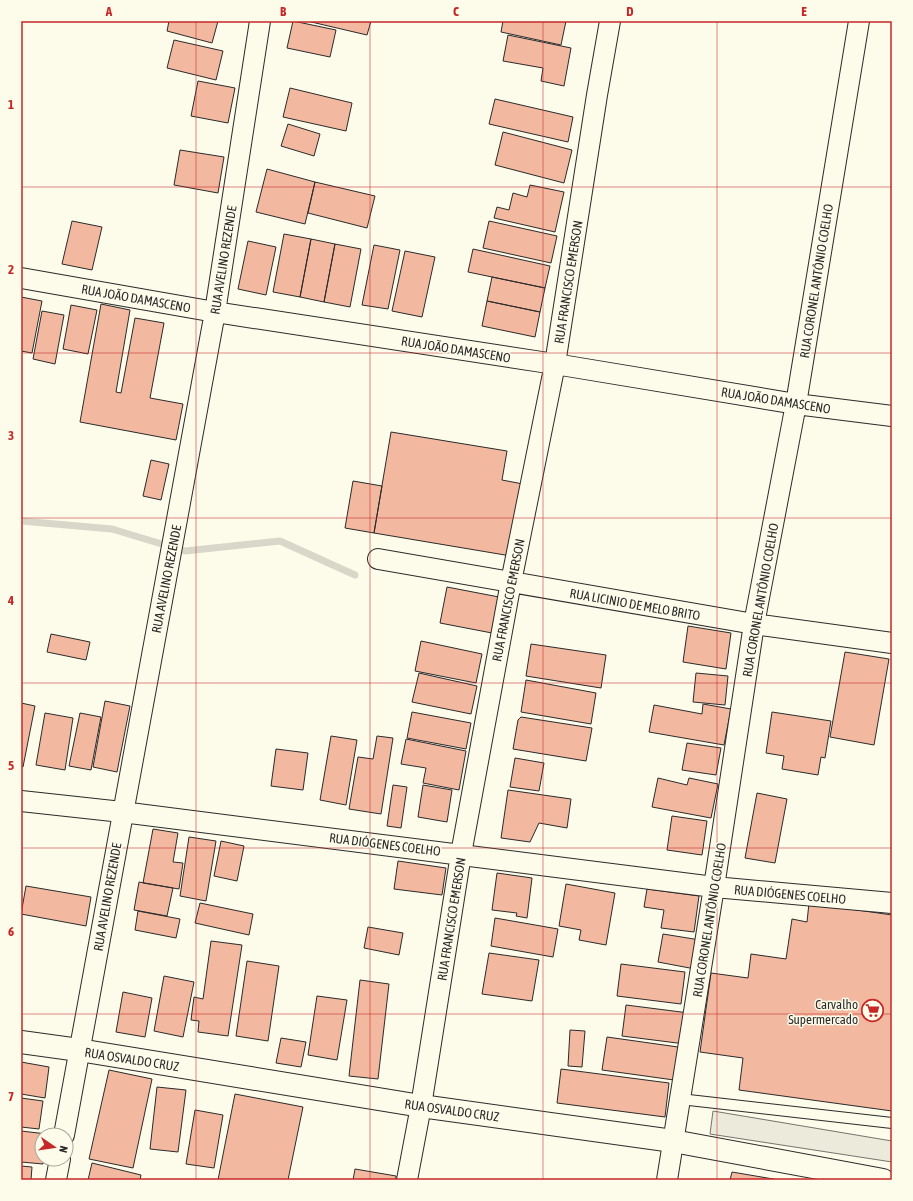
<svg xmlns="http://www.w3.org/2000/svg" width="913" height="1201" font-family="'Asap Condensed',sans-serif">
  <rect width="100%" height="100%" fill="#fdfbea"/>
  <path fill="#eceadb" stroke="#74746e" d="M 713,1111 L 892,1141 L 892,1162 L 710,1134 Z"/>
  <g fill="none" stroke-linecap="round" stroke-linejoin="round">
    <path stroke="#d8d7c9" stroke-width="7" d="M 21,521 L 112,529 L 185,551 L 280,541 L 355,575"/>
  </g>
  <path fill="#f2b8a0" stroke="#2b2b2b" d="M 169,21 L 218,21 L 212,43 L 167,31 Z
    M 293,21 L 336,30 L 330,57 L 287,48 Z
    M 307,21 L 371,21 L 367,35 Z
    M 503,21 L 566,21 L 561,45 L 501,32 Z
    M 508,35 L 571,48 L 564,86 L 541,81 L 543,68 L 503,61 Z
    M 174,40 L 223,51 L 216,80 L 167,68 Z
    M 198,81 L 235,88 L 228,123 L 191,116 Z
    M 290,88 L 352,103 L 346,131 L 283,117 Z
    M 495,99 L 573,117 L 568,142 L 489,124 Z
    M 288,124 L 320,134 L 314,156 L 281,146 Z
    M 503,132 L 572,150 L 564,183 L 495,165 Z
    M 180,150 L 224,157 L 218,193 L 174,185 Z
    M 267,169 L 315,182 L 305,224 L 256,212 Z
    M 315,182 L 375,196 L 367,228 L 308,213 Z
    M 530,185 L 564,192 L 555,232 L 494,218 L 497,207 L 509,210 L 513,193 L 527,197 Z
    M 72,221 L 102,227 L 92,270 L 62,264 Z
    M 489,221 L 557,236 L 551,263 L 483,248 Z
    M 284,234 L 311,239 L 300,297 L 273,292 Z
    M 311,239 L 335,244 L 324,302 L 300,297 Z
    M 248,241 L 276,247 L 266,295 L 238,289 Z
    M 335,244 L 361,249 L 350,307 L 324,302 Z
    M 374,245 L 400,250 L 388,309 L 362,305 Z
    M 473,249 L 550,266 L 545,288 L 468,272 Z
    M 405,251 L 435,257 L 422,317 L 392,311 Z
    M 492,277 L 545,288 L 540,312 L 487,301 Z
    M 21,297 L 42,301 L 32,353 L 21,351 Z
    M 487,301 L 540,312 L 535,337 L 482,326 Z
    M 101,304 L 130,310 L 116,392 L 121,393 L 135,318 L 164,323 L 150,398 L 183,404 L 176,440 L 80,422 Z
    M 71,305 L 97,310 L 88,354 L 63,349 Z
    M 42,311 L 64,315 L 55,364 L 33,359 Z
    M 391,432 L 507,451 L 502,480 L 523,484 L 511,556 L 374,533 Z
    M 151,460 L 169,464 L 161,500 L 143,496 Z
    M 353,481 L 382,486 L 374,533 L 345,528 Z
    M 447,587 L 499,597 L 492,633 L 440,623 Z
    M 688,626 L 731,633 L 726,669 L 683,662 Z
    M 51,634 L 90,642 L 86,660 L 47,652 Z
    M 421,641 L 482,654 L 476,683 L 415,671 Z
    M 531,644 L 606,655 L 601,688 L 526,676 Z
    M 845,652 L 889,659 L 874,745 L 830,737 Z
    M 419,673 L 477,686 L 471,714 L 412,702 Z
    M 696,673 L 728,676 L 725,705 L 693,702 Z
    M 526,680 L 596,693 L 591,724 L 521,712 Z
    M 105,701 L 130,706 L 117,772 L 93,767 Z
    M 21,703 L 35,706 L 23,767 L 21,766 Z
    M 703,704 L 731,709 L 724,745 L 649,732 L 654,705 L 702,714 Z
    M 412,712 L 471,723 L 466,749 L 407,738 Z
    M 772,712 L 831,721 L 825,758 L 821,757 L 818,775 L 782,769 L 784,756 L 766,753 Z
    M 45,713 L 73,718 L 65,770 L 36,765 Z
    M 80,713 L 101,717 L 91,770 L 69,766 Z
    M 521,717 L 592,728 L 586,761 L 513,749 L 518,720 Z
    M 331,736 L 357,740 L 346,805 L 320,800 Z
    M 377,736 L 393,738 L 381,814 L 349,809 L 358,757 L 373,759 Z
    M 406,739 L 466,751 L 459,790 L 423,783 L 426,768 L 401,764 Z
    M 687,743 L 721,748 L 716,775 L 682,770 Z
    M 276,749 L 308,753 L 303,790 L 271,786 Z
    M 515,758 L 544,763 L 539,791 L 510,787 Z
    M 658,778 L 687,785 L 689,778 L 718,784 L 711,818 L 652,807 Z
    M 393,785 L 407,787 L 401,828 L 387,826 Z
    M 423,785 L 452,790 L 447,822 L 418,817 Z
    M 508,790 L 571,799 L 567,828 L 539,823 L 530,842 L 501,838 Z
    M 757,793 L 787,799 L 775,863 L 745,858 Z
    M 672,816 L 707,821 L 702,855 L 667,850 Z
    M 153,829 L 178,833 L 173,862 L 183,863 L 179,889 L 143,883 Z
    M 189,837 L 216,841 L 206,901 L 180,896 Z
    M 221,841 L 244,846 L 237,881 L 214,876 Z
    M 398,861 L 446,868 L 442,895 L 394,889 Z
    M 497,873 L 532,878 L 527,918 L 516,916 L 517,913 L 492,910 Z
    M 139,882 L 173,888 L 167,916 L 134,910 Z
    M 566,884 L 615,893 L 606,945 L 579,940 L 581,930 L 559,926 Z
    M 26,886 L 91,897 L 86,926 L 21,914 Z
    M 647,889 L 699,896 L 694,932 L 661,928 L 664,910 L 644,907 Z
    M 200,903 L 253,914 L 249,935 L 195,923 Z
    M 809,903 L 892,915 L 892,1111 L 739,1090 L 743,1058 L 700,1052 L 711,973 L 748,978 L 751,954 L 786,959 L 792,919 L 807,922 Z
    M 138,911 L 180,919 L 176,938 L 135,930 Z
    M 495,918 L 558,929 L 553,957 L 491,946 Z
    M 368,927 L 403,933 L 399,955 L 364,948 Z
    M 663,934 L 700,940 L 695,969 L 658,962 Z
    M 211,941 L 242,945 L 228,1036 L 198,1032 L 199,1021 L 191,1020 L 194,997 L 203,999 Z
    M 489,953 L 539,960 L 532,1001 L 482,994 Z
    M 247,961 L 279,966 L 268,1041 L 236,1036 Z
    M 621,964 L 685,972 L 681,1004 L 617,996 Z
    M 164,976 L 194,982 L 183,1037 L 154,1031 Z
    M 360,980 L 389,984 L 378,1079 L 349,1076 Z
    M 123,992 L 152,998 L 145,1037 L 116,1032 Z
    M 317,996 L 347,1000 L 337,1060 L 308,1055 Z
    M 626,1005 L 689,1013 L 685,1044 L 622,1036 Z
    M 570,1030 L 585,1031 L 582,1067 L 568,1066 Z
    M 607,1037 L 678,1047 L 674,1080 L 602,1070 Z
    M 281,1038 L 306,1042 L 301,1067 L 276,1063 Z
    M 21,1062 L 49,1067 L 45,1098 L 21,1094 Z
    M 561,1069 L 669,1083 L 665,1117 L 557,1103 Z
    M 109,1070 L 152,1079 L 133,1168 L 89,1159 Z
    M 157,1087 L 186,1090 L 178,1152 L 150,1149 Z
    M 235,1094 L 303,1107 L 288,1180 L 218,1180 Z
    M 21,1098 L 43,1101 L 39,1129 L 21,1127 Z
    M 195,1110 L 223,1115 L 214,1168 L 186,1164 Z
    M 21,1131 L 47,1134 L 46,1135 L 42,1135 L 42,1159 L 44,1159 L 43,1164 L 21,1162 Z
    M 92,1163 L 141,1175 L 140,1180 L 88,1180 Z
    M 21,1166 L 32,1167 L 31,1180 L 21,1180 Z
    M 355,1169 L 396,1176 L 396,1180 L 353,1180 Z
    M 732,1172 L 779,1180 L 730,1180 Z"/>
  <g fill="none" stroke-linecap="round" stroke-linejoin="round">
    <defs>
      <path id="lane" d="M 680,1099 L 892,1123"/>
      <path id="street" d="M 21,278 L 215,312 L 555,364 L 796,404 L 892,416
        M 378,559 L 754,624 L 892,643
        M 21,801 L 122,812 L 714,887 L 892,903
        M 64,1135 L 215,312 L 260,21
        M 56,1180 L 60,1159
        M 407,1180 L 421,1106 L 461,854 L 511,582 L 555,364 L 597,95 L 610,21
        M 667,1180 L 714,887 L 754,624 L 796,404 L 859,21"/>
      <path id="secondary" d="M 21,1042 L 79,1050 L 421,1106 L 673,1141 L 883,1180"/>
    </defs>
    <use href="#lane" stroke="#2b2b2b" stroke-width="12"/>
    <use href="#street" stroke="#2b2b2b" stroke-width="22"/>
    <use href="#secondary" stroke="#2b2b2b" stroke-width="24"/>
    <use href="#lane" stroke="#fdfbea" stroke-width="10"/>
    <use href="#street" stroke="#fdfbea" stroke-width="20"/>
    <use href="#secondary" stroke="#fdfbea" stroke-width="22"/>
  </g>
  <path fill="none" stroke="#c62828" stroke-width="1" stroke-opacity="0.55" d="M 196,21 L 196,1180M 370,21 L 370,1180M 543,21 L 543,1180M 717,21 L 717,1180M 21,187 L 892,187M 21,353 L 892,353M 21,518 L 892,518M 21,683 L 892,683M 21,848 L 892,848M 21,1014 L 892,1014"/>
  <defs>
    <symbol id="supermarket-ring" viewBox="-11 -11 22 22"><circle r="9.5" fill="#fdfbea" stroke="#c62828" stroke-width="1.5"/><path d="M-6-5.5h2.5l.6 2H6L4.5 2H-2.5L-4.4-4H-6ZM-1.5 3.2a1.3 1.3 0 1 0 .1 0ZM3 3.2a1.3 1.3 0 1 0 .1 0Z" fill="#c62828"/></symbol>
  </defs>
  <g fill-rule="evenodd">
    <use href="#supermarket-ring" x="860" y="998" width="25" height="25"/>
  </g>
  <g text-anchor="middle" stroke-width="3" stroke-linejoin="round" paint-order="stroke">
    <g font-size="13" fill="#2b2b2b" stroke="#fdfbea">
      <text transform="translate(223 260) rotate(-81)" y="5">RUA AVELINO REZENDE</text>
      <text transform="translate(816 281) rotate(-81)" y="5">RUA CORONEL ANTÔNIO COELHO</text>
      <text transform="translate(568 282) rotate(-81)" y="5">RUA FRANCISCO EMERSON</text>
      <text transform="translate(136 298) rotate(10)" y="5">RUA JOÃO DAMASCENO</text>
      <text transform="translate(456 349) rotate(9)" y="5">RUA JOÃO DAMASCENO</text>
      <text transform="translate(776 400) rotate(9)" y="5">RUA JOÃO DAMASCENO</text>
      <text transform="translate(166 579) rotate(-79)" y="5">RUA AVELINO REZENDE</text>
      <text transform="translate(508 600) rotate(-79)" y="5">RUA FRANCISCO EMERSON</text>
      <text transform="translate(760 600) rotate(-80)" y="5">RUA CORONEL ANTÔNIO COELHO</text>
      <text transform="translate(635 604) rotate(10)" y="5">RUA LICINIO DE MELO BRITO</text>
      <text transform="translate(385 844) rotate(7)" y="5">RUA DIÓGENES COELHO</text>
      <text transform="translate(790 894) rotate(5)" y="5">RUA DIÓGENES COELHO</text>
      <text transform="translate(107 897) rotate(-80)" y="5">RUA AVELINO REZENDE</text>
      <text transform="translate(451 919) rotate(-81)" y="5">RUA FRANCISCO EMERSON</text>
      <text transform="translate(709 920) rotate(-81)" y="5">RUA CORONEL ANTÔNIO COELHO</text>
      <text transform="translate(132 1059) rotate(9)" y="5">RUA OSVALDO CRUZ</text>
      <text transform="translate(452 1110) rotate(8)" y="5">RUA OSVALDO CRUZ</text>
    </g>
    <g font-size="13" fill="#2b2b2b" stroke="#fdfbea" text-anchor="end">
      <text x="858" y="1009">Carvalho<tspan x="858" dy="15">Supermercado</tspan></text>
    </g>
  </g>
  <rect width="913" height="1201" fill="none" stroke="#fdfbea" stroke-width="44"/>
  <g transform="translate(54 1147) rotate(103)"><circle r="19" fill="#fdfbea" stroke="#a9a89e"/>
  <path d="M0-3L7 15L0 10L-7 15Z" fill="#c62828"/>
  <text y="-6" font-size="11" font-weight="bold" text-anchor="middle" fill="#2b2b2b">N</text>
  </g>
  <rect x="22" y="22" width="869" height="1157" fill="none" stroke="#c62828" stroke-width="1.5"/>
  <g font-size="13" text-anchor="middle" font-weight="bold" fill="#c62828">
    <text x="109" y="16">A</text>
    <text x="283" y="16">B</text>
    <text x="456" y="16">C</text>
    <text x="630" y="16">D</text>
    <text x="804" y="16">E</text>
    <text x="11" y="109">1</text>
    <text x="11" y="274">2</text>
    <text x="11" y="440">3</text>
    <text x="11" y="605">4</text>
    <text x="11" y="770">5</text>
    <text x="11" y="936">6</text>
    <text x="11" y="1101">7</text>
  </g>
</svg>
